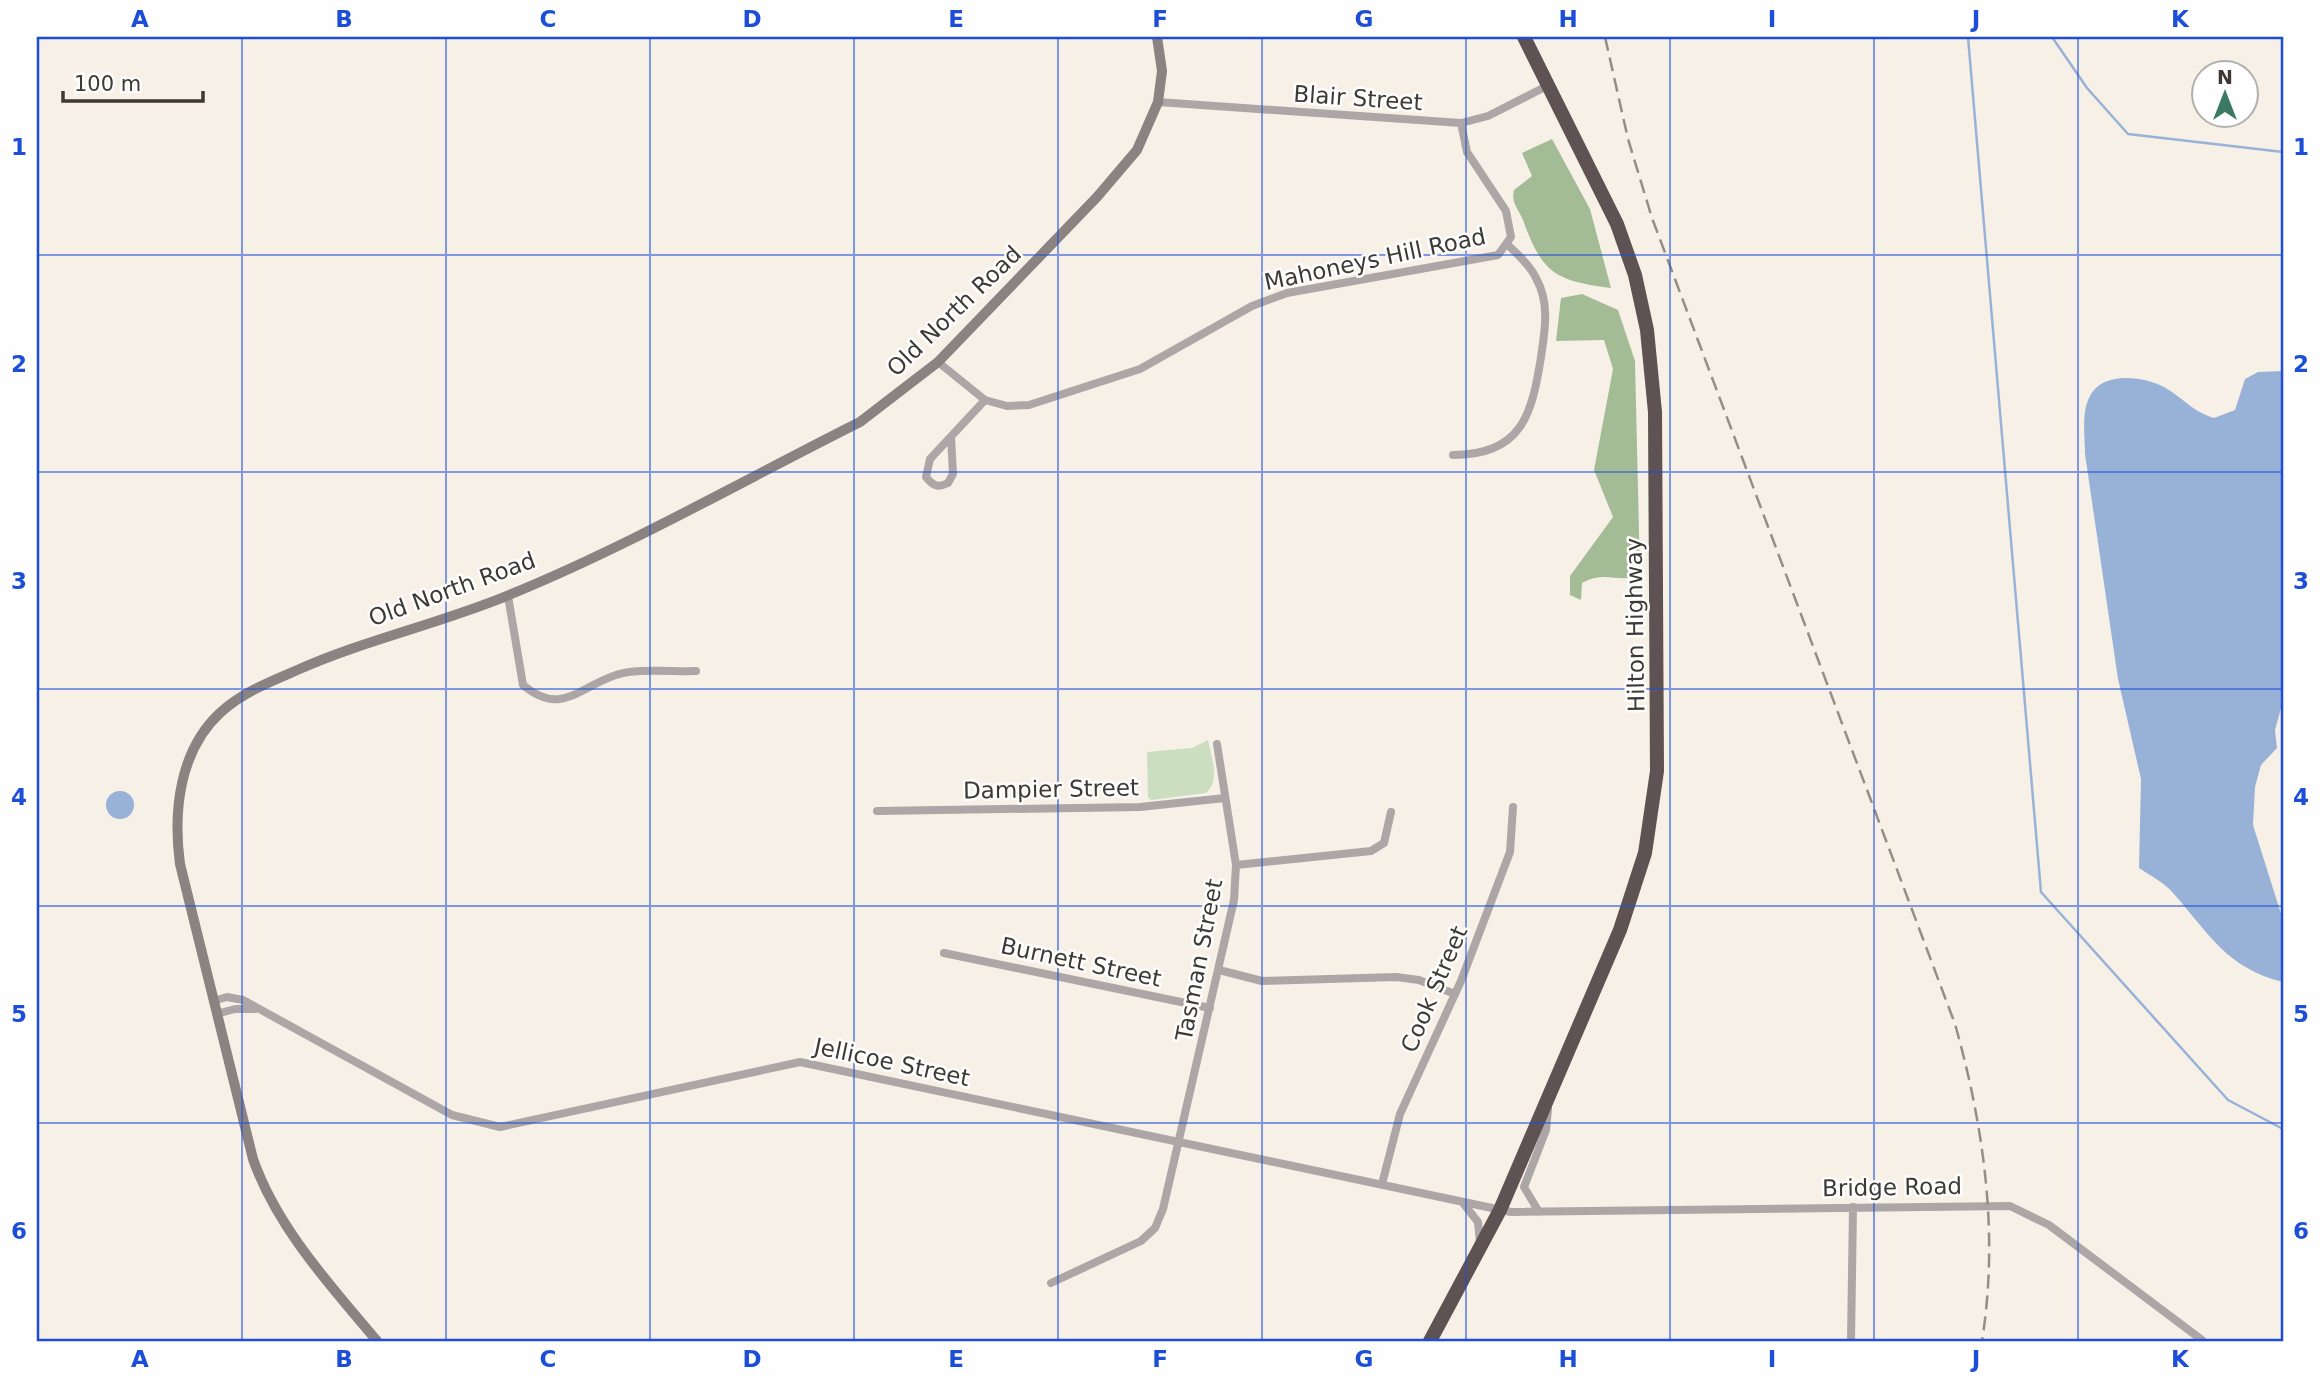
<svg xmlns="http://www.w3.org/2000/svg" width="2320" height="1378" font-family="'DejaVu Sans',sans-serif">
  <rect width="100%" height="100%" fill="#f7f0e6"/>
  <path fill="#cbdebf" d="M 1208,740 C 1211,757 1221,780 1206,793 L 1151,800 L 1148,797 L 1147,752 L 1192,748 Z"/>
  <path fill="#a4bc95" d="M 1552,139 L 1590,209 L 1611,288 C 1555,281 1542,273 1523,220 C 1518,208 1511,203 1514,190 L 1532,176 L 1522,153 Z
    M 1582,294 L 1618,310 L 1635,361 L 1640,574 C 1621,585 1606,569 1582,583 L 1581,600 L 1570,595 L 1570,576 L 1613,517 L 1594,470 L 1613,369 L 1604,340 L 1556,341 L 1561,298 Z"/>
  <path fill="#98b2d7" d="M 2283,371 L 2283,701 L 2275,730 L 2277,748 L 2261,765 L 2255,787 L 2253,825 L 2283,920 L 2283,982 C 2227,968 2210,935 2174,894 C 2165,883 2151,876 2139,868 L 2141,779 L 2118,679 L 2085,454 C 2085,436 2081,412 2090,396 C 2102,371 2144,376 2164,387 C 2182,397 2193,412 2214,418 L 2235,410 L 2245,379 L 2258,372 Z
    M106 805a14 14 0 1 1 28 0a14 14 0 1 1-28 0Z"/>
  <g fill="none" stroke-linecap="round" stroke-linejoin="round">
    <path stroke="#98b2d7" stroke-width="2.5" d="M 1968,37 L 2041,892 L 2228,1100 L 2283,1129
      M 2052,37 L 2087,88 L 2128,134 L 2283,152"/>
    <path stroke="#aca6a6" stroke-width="8" d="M 1158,102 L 1461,123 L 1488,116 L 1547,86
      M 938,362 L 985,400 L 1007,406 L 1029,405 L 1140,369 L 1252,306 L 1287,293 L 1498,255 L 1511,237 L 1506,211 L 1467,152 L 1461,123
      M 951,437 L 953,474 L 948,483 C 938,488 933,486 926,477 L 930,459 L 985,400
      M 1453,455 C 1522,455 1532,414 1541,357 C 1545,330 1550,303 1536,278 C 1530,265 1518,255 1508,245
      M 508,596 L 523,685 C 561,717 579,687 616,675 C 635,668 674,672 696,671
      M 877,811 L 1140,807 L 1225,798
      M 1236,865 L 1371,851 L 1384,843 L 1391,812
      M 944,953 L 1210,1008
      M 1219,970 L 1262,981 L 1396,977 L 1419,980 L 1455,994
      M 213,1001 L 227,997 L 243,1000 L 452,1115 L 500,1127 L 800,1062 L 1511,1212 L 2010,1206 L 2049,1225 L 2202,1340
      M 216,1014 L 235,1009 L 255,1009
      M 1382,1184 L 1400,1114 L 1461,981 L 1510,852 L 1513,807
      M 1463,1203 L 1478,1222 L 1480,1243
      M 1539,1212 L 1524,1187 L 1546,1130 L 1548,1109
      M 1051,1283 L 1141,1241 L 1155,1228 L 1163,1209 L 1234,900 L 1236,865 L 1217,744
      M 1851,1341 L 1853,1207"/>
    <path stroke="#8b8282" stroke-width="10" d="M 377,1341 C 331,1286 277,1228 253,1159 L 180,864 C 173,812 179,750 221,712 C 242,693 269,682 295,671 C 364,640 439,624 509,595 C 629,546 744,480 860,422 L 938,362 L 1097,197 L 1137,150 L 1158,102 L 1162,71 L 1157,37"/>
    <path stroke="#5e5253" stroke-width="14" d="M 1430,1341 L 1500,1210 L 1620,930 L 1645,853 L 1657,771 L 1655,412 L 1647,330 L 1635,275 L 1617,224 L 1524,37"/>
    <path stroke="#938e87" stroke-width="2.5" stroke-dasharray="14 7" stroke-linecap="butt" d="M 1605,37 L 1628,139 L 1652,218 L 1955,1024 C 1984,1127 1999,1234 1982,1341"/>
  </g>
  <path fill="none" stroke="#1d4ed8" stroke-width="2" stroke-opacity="0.55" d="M 242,37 L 242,1341M 446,37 L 446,1341M 650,37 L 650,1341M 854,37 L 854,1341M 1058,37 L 1058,1341M 1262,37 L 1262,1341M 1466,37 L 1466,1341M 1670,37 L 1670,1341M 1874,37 L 1874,1341M 2078,37 L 2078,1341M 37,255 L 2283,255M 37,472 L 2283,472M 37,689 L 2283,689M 37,906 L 2283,906M 37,1123 L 2283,1123"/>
  <g text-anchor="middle" stroke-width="5" stroke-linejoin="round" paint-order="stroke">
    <g font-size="23" fill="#3d3a36" stroke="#fefefe">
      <text transform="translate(1358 98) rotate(4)" y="8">Blair Street</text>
      <text transform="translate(1375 259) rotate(-12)" y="8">Mahoneys Hill Road</text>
      <text transform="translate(954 311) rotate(-44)" y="8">Old North Road</text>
      <text transform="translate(452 589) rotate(-20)" y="8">Old North Road</text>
      <text transform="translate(1635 625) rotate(-91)" y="8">Hilton Highway</text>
      <text transform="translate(1051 789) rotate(-1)" y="8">Dampier Street</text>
      <text transform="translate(1199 960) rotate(-79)" y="8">Tasman Street</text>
      <text transform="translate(1081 962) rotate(12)" y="8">Burnett Street</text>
      <text transform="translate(1434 989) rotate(-67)" y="8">Cook Street</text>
      <text transform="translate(892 1062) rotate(12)" y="8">Jellicoe Street</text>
      <text transform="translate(1892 1187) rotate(-1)" y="8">Bridge Road</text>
    </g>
  </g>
  <rect width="2320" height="1378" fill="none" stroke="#fefefe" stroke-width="77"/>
  <g transform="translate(2225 94)"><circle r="33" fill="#fefefe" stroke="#b1b0ae" stroke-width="2"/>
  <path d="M0-5L12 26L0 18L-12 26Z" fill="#3b7965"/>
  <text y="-10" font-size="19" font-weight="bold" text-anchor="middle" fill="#3d3a36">N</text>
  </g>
  <path d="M63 91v10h140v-10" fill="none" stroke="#3d3a36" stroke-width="3.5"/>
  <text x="74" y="91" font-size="21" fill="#3d3a36" stroke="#fefefe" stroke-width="5" paint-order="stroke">100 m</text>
  <rect x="38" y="38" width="2244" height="1302" fill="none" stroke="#1d4ed8" stroke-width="2.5"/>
  <g font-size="23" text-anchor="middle" font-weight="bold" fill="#1d4ed8">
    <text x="140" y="27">A</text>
    <text x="344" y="27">B</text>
    <text x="548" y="27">C</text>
    <text x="752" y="27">D</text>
    <text x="956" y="27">E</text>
    <text x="1160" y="27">F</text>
    <text x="1364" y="27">G</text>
    <text x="1568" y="27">H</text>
    <text x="1772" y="27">I</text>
    <text x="1976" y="27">J</text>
    <text x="2180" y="27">K</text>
    <text x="19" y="155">1</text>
    <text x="2301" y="155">1</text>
    <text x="19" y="372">2</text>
    <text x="2301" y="372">2</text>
    <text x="19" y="589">3</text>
    <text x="2301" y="589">3</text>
    <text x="19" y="805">4</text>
    <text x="2301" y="805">4</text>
    <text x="19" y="1022">5</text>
    <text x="2301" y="1022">5</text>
    <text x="19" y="1239">6</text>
    <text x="2301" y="1239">6</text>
    <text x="140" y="1367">A</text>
    <text x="344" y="1367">B</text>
    <text x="548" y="1367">C</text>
    <text x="752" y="1367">D</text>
    <text x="956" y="1367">E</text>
    <text x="1160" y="1367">F</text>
    <text x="1364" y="1367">G</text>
    <text x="1568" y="1367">H</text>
    <text x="1772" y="1367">I</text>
    <text x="1976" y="1367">J</text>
    <text x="2180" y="1367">K</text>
  </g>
</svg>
